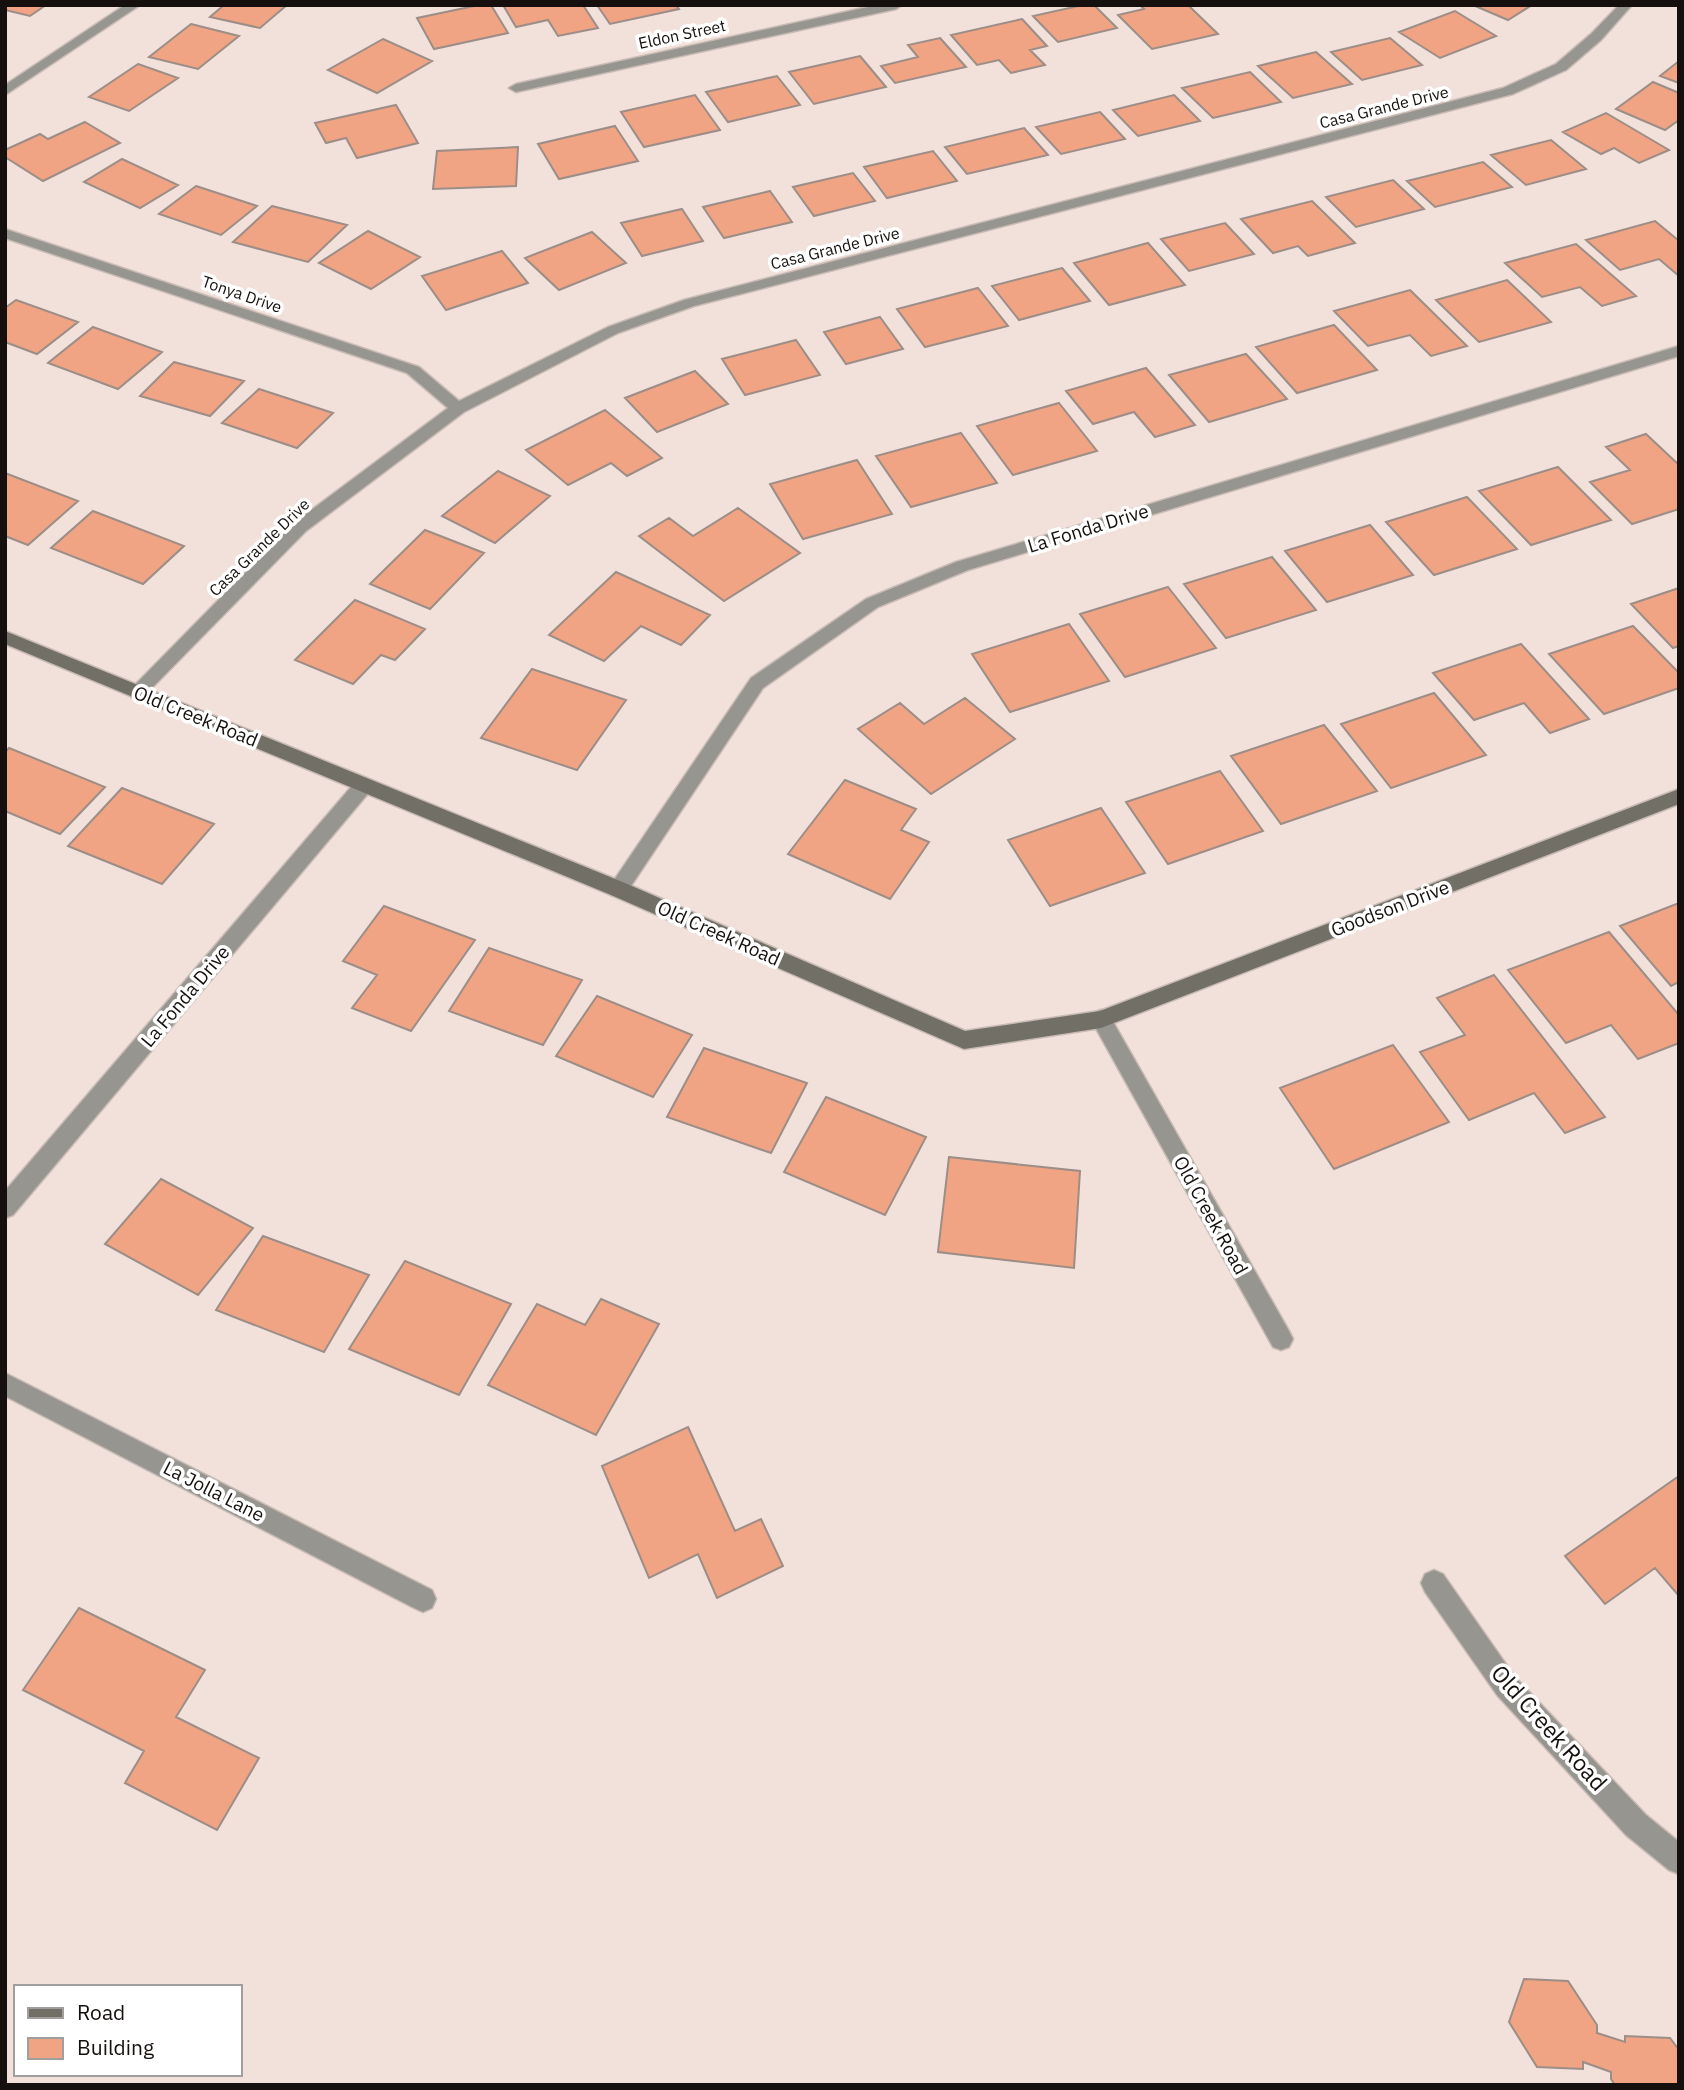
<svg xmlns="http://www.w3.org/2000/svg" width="1684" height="2090" font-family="'IBM Plex Sans',sans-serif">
  <rect width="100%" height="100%" fill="#f1e1da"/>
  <path fill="#f0a484" stroke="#9c8d87" stroke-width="2" d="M 5,5 L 46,5 L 30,16 L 5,10 Z
    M 224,5 L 287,5 L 260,28 L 210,17 Z
    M 479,5 L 491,5 L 508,33 L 434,49 L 417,18 Z
    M 503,5 L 583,5 L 598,28 L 558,36 L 548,20 L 516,27 Z
    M 597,5 L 676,5 L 679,9 L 610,24 Z
    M 1083,5 L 1094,5 L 1117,28 L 1058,42 L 1033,16 Z
    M 1140,5 L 1188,5 L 1218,34 L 1152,49 L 1118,15 L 1144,9 Z
    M 1473,5 L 1532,5 L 1508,20 Z
    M 1455,11 L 1496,36 L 1440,58 L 1399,32 Z
    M 1022,19 L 1047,46 L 1030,50 L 1045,65 L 1011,73 L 999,60 L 977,65 L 951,35 Z
    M 191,24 L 239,36 L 198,69 L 149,57 Z
    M 940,38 L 966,67 L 895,83 L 881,66 L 918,57 L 908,45 Z
    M 1390,38 L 1422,65 L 1362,80 L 1331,52 Z
    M 383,39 L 432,61 L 377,93 L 328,70 Z
    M 1316,52 L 1352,84 L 1293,98 L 1258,66 Z
    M 860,56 L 886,87 L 814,104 L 789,72 Z
    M 1679,61 L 1679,83 L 1660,76 Z
    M 138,64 L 178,78 L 129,111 L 89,97 Z
    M 1250,72 L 1281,102 L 1213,118 L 1182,88 Z
    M 777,76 L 800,105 L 728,122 L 706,92 Z
    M 1653,82 L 1679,93 L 1679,120 L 1665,130 L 1616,109 Z
    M 695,95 L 720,130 L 644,147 L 621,112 Z
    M 1174,95 L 1200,121 L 1138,136 L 1113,110 Z
    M 396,105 L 418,143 L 357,158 L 346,138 L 326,143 L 315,123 Z
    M 1100,112 L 1125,139 L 1061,154 L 1036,127 Z
    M 1606,113 L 1669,150 L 1639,163 L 1614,148 L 1601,154 L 1563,132 Z
    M 85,122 L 120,143 L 43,181 L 5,157 L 5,150 L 40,134 L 48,139 Z
    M 615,126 L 638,161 L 559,179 L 538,144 Z
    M 1024,128 L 1048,155 L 967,174 L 945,147 Z
    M 1551,140 L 1586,169 L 1526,185 L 1491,155 Z
    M 518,147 L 516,186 L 433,189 L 437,151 Z
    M 933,151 L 957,181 L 887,198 L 864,167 Z
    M 122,159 L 178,185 L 140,208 L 84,182 Z
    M 1483,162 L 1512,187 L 1435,207 L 1407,181 Z
    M 853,173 L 875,201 L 814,216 L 793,187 Z
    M 1393,180 L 1424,209 L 1356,227 L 1326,197 Z
    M 196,186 L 257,206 L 221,235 L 159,214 Z
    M 770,191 L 792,222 L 724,238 L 703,207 Z
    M 1312,201 L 1355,243 L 1308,256 L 1298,246 L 1273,253 L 1241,219 Z
    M 272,206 L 347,225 L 308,262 L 233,242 Z
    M 682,209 L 703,241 L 642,256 L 621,223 Z
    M 1655,221 L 1679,241 L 1679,276 L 1659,259 L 1620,270 L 1586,240 Z
    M 1225,223 L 1254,254 L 1189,271 L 1161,239 Z
    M 368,231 L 420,257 L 371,289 L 319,263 Z
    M 592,232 L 626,263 L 559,290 L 525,258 Z
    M 1148,243 L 1185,285 L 1109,305 L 1074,263 Z
    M 1576,244 L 1636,296 L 1602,306 L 1580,287 L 1542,297 L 1505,263 Z
    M 502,251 L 528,283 L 446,310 L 422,276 Z
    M 1062,268 L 1090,301 L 1019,320 L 992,286 Z
    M 1507,280 L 1551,322 L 1479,342 L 1436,300 Z
    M 978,288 L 1008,326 L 925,347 L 897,309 Z
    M 1410,290 L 1467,346 L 1431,356 L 1410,335 L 1368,346 L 1334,311 Z
    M 16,300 L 78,322 L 37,354 L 5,342 L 5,308 Z
    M 880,317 L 903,349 L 846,364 L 824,332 Z
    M 1334,325 L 1377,370 L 1297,393 L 1256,347 Z
    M 93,327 L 162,352 L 118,389 L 48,363 Z
    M 796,340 L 820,375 L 745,395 L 722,359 Z
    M 1246,354 L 1287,399 L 1209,422 L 1169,375 Z
    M 174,362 L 244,381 L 210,416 L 140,396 Z
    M 1146,368 L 1195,425 L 1155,437 L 1134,412 L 1093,424 L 1066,391 Z
    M 695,371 L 728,404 L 657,432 L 625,398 Z
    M 259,389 L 333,413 L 297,448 L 222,423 Z
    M 1059,403 L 1097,451 L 1013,475 L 977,426 Z
    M 605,410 L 662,458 L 627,476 L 611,463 L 568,485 L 526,450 Z
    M 961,433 L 997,483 L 911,507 L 876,456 Z
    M 1646,434 L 1679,465 L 1679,509 L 1632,524 L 1590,482 L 1630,470 L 1606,447 Z
    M 857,460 L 892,514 L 803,539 L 770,484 Z
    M 1558,467 L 1611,520 L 1531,545 L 1479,491 Z
    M 498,471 L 550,496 L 495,543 L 442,516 Z
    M 5,473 L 78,501 L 28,545 L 5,536 Z
    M 1467,497 L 1517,549 L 1434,575 L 1386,522 Z
    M 738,508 L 800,553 L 724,601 L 639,536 L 669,518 L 693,536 Z
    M 93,511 L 184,546 L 143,584 L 51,548 Z
    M 1370,525 L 1413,575 L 1327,602 L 1285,551 Z
    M 425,530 L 484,553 L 430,609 L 370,584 Z
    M 1272,557 L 1316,610 L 1226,638 L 1184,584 Z
    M 616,572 L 710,615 L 681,645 L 641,626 L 604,661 L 549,635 Z
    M 1168,587 L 1216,648 L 1125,677 L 1080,614 Z
    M 1679,588 L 1679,646 L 1673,648 L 1631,604 Z
    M 355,600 L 425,629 L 395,660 L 381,655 L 353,684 L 295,660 Z
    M 1069,624 L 1109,681 L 1010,712 L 972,654 Z
    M 1633,626 L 1679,673 L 1679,688 L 1604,714 L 1549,654 Z
    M 1521,644 L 1589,719 L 1550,733 L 1524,703 L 1474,720 L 1433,673 Z
    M 532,669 L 626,700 L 577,770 L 481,738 Z
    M 1434,693 L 1486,755 L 1391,788 L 1341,724 Z
    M 965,698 L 1015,739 L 931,794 L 858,729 L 900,703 L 924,724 Z
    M 1324,725 L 1377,791 L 1281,824 L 1231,756 Z
    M 9,748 L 105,787 L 60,834 L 5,811 L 5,752 Z
    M 1220,771 L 1263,831 L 1168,864 L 1126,802 Z
    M 845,780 L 916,809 L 901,830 L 929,842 L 890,899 L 788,854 Z
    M 122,788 L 214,824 L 162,884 L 68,846 Z
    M 1101,808 L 1145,873 L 1050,906 L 1008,840 Z
    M 1679,903 L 1679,982 L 1671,986 L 1620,926 Z
    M 384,906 L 475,940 L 411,1031 L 352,1008 L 377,975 L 343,961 Z
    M 1609,932 L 1679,1015 L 1679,1043 L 1638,1059 L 1611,1025 L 1566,1043 L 1508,970 Z
    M 489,948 L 582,980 L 543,1045 L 449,1011 Z
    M 1494,975 L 1605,1117 L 1565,1133 L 1534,1093 L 1469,1120 L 1420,1052 L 1465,1035 L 1437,998 Z
    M 597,996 L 692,1035 L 653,1097 L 556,1056 Z
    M 1393,1045 L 1449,1122 L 1334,1169 L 1280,1088 Z
    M 704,1048 L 807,1083 L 771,1153 L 667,1117 Z
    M 826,1097 L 926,1137 L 885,1215 L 784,1172 Z
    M 949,1157 L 1080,1171 L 1074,1268 L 938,1252 Z
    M 161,1179 L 253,1228 L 198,1295 L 105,1244 Z
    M 263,1236 L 369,1275 L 324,1352 L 216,1310 Z
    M 405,1261 L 511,1304 L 459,1395 L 349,1349 Z
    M 601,1299 L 659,1324 L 596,1435 L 488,1385 L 537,1304 L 585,1325 Z
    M 688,1427 L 735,1531 L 761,1519 L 783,1566 L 717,1598 L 698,1554 L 649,1578 L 602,1466 Z
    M 1679,1476 L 1679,1596 L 1655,1568 L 1605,1604 L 1565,1556 Z
    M 79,1608 L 205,1670 L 176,1717 L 259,1758 L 217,1830 L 125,1783 L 144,1751 L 23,1690 Z
    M 1524,1979 L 1568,1981 L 1597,2025 L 1597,2033 L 1625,2042 L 1625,2036 L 1670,2038 L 1679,2050 L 1679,2085 L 1615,2085 L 1611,2079 L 1611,2072 L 1583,2062 L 1583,2069 L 1537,2067 L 1509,2022 Z"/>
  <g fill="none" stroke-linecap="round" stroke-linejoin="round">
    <defs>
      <path id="street" d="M 125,5 L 140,5 L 5,95 L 5,85 Z
        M 877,5 L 902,5 L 896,9 L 516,92 L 509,88 L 516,84 Z
        M 1619,5 L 1632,5 L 1601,40 L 1566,70 L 1513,94 L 694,306 L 618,333 L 464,412 L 306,531 L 143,697 L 131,697 L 128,692 L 294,523 L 448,408 L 407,373 L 5,238 L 5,229 L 419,367 L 459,401 L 608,327 L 684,300 L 1503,88 L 1556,64 L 1591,34 Z
        M 1679,346 L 1679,356 L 968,570 L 878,607 L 763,688 L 625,895 L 618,897 L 611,895 L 608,889 L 751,678 L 866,599 L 956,562 Z
        M 364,778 L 371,780 L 373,785 L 371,790 L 13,1215 L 5,1218 L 5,1191 L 357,780 Z
        M 1101,1010 L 1108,1013 L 1289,1331 L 1293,1339 L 1289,1347 L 1281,1350 L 1273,1347 L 1094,1025 L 1091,1019 L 1094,1013 Z
        M 5,1373 L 432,1590 L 436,1599 L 432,1608 L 423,1612 L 414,1608 L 5,1396 Z
        M 1434,1570 L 1443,1574 L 1515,1677 L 1646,1815 L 1679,1842 L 1679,1874 L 1669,1870 L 1626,1835 L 1497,1695 L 1425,1592 L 1421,1583 L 1425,1574 Z"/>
      <path id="secondary" d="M 5,631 L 625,883 L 965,1031 L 1100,1011 L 1679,789 L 1679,804 L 1101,1028 L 964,1049 L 611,895 L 5,644 Z"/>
    </defs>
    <use href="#street" stroke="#c9bbb5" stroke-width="3"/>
    <use href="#secondary" stroke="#c9bbb5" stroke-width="3"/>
    <use href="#street" fill="#97958f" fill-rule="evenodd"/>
    <use href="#secondary" fill="#726f67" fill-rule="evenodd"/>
  </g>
  <g text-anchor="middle" stroke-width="7" stroke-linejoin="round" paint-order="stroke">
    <g font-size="16" fill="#15100d" stroke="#fff">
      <text transform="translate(682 34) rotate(-12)" y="6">Eldon Street</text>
      <text transform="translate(1384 107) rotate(-14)" y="6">Casa Grande Drive</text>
      <text transform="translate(835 248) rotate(-14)" y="6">Casa Grande Drive</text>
      <text transform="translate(242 294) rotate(19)" y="6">Tonya Drive</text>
      <text transform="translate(259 547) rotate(-44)" y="6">Casa Grande Drive</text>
    </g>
    <g font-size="19" fill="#15100d" stroke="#fff">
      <text transform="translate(1088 528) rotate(-17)" y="7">La Fonda Drive</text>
      <text transform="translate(196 716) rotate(22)" y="7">Old Creek Road</text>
      <text transform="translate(1390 908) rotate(-21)" y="7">Goodson Drive</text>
      <text transform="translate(719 933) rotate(24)" y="7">Old Creek Road</text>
      <text transform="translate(185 996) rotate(-50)" y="7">La Fonda Drive</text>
      <text transform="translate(1211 1215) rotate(61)" y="7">Old Creek Road</text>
      <text transform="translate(214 1491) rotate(27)" y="7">La Jolla Lane</text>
    </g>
    <g font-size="23" fill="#15100d" stroke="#fff">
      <text transform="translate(1549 1728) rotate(48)" y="8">Old Creek Road</text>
    </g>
  </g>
  <rect width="1684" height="2090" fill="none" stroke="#15100d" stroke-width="14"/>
  <rect x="14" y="1985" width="228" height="91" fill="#ffffff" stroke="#a19f9e" stroke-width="2"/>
  <rect x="28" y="2008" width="35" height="10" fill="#726f67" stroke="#a19f9e" stroke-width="2"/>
  <text x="77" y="2020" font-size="21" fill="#15100d">Road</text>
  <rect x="28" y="2038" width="35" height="21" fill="#f0a484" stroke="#a19f9e" stroke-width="2"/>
  <text x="77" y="2055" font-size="21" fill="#15100d">Building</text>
</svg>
